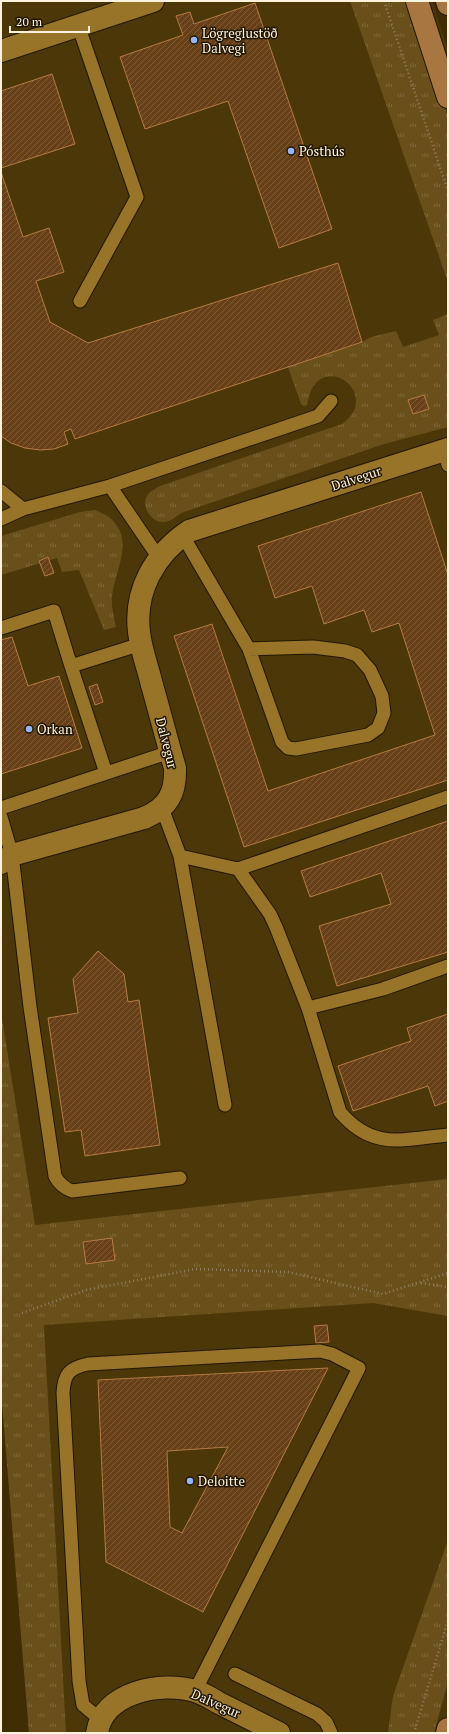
<svg xmlns="http://www.w3.org/2000/svg" width="449" height="1734" font-family="'PT Serif',serif">
  <defs>
    <pattern id="grass-tufts" width="24" height="20" patternUnits="userSpaceOnUse"><rect width="24" height="20" fill="#69501b"/><path d="M3 7l-1-3M5 7V3M7 7l1-3M15 17l-1-3M17 17v-4M19 17l1-3" fill="none" stroke="#806a3c"/></pattern>
    <pattern id="building-hatch" width="6" height="6" patternUnits="userSpaceOnUse"><rect width="6" height="6" fill="#674018"/><path d="M-1 1l2-2M0 6l6-6M5 7l2-2" fill="none" stroke="#7e5c39"/></pattern>
  </defs>
  <rect width="100%" height="100%" fill="#402d04"/>
  <path fill="#4b3707" d="M 1,1 L 432,1 L 448,50 L 448,1733 L 64,1733 L 1,1082 Z"/>
  <path fill="url(#grass-tufts)" d="M 350,1 L 411,1 L 448,117 L 448,282 Z
    M 448,314 L 448,427 L 384,444 L 181,513 C 176,517 171,521 164,522 C 150,523 139,504 149,493 C 152,490 157,488 160,486 L 342,424 C 378,398 336,360 315,384 C 310,390 309,397 307,405 L 304,406 L 301,404 L 288,367 L 362,342 L 371,337 L 396,331 L 403,347 L 439,335 L 433,320 Z
    M 95,510 C 99,512 105,514 109,517 C 136,540 115,569 112,596 C 111,607 114,617 116,627 L 104,630 L 79,570 L 62,572 L 57,558 L 1,575 L 1,536 L 80,512 Z
    M 1,1012 L 35,1225 L 448,1179 L 448,1316 L 373,1303 L 44,1325 L 66,1733 L 29,1733 L 1,1391 Z
    M 448,1540 L 448,1682 L 434,1733 L 388,1733 L 393,1696 Z"/>
  <path fill="url(#building-hatch)" stroke="#b57b44" fill-rule="evenodd" d="M 255,3 L 332,229 L 279,248 L 228,101 L 145,129 L 120,57 L 183,35 L 176,16 L 190,12 L 194,24 Z
    M 52,74 L 75,144 L 1,168 L 1,91 Z
    M 1,172 L 23,237 L 49,228 L 64,272 L 36,281 L 50,322 L 88,343 L 338,263 L 362,342 L 75,439 L 71,429 L 64,432 L 68,444 L 54,449 L 40,450 L 25,448 L 11,443 L 1,436 Z
    M 424,395 L 429,409 L 413,414 L 408,400 Z
    M 421,492 L 448,575 L 448,780 L 244,847 L 174,636 L 212,624 L 268,791 L 435,735 L 399,623 L 372,632 L 364,610 L 324,624 L 312,586 L 275,598 L 258,546 Z
    M 48,557 L 54,573 L 45,576 L 39,561 Z
    M 12,637 L 28,686 L 59,676 L 82,748 L 1,774 L 1,640 Z
    M 97,684 L 103,702 L 95,705 L 89,687 Z
    M 448,821 L 448,952 L 337,986 L 319,926 L 391,904 L 381,873 L 310,897 L 301,871 Z
    M 98,951 L 124,974 L 128,1002 L 139,1000 L 160,1145 L 85,1156 L 81,1130 L 65,1132 L 48,1018 L 78,1013 L 73,979 Z
    M 448,1014 L 448,1101 L 435,1106 L 428,1086 L 353,1111 L 338,1066 L 411,1041 L 407,1028 Z
    M 112,1238 L 115,1260 L 86,1264 L 83,1242 Z
    M 327,1325 L 329,1342 L 316,1343 L 314,1326 Z
    M 328,1368 L 203,1612 L 106,1562 L 98,1380 ZM 228,1447 L 182,1533 L 170,1527 L 167,1451 Z"/>
  <g fill="none" stroke-linecap="round" stroke-linejoin="round">
    <defs>
      <path id="lane" d="M 78,25 L 137,197 L 80,301
        M 444,451 L 448,465
        M 110,486 L 159,558
        M 1,491 L 23,509
        M 1,519 L 23,509 L 110,486 L 318,416 L 331,401
        M 183,536 L 249,649 L 282,742 L 288,748 L 296,749 L 368,735 L 378,728 L 384,713 L 382,696 L 370,670 L 357,655 L 345,651 L 313,647 L 249,649
        M 1,628 L 54,611 L 71,666 L 141,644
        M 71,666 L 106,773
        M 1,808 L 170,752
        M 162,808 L 180,856 L 238,869 L 270,914 L 276,927 L 308,1008 L 340,1112 C 373,1151 403,1139 448,1135
        M 1,817 L 12,855 L 30,1007 L 55,1176 C 59,1184 64,1188 72,1191 L 180,1178
        M 180,856 L 225,1105
        M 238,869 L 448,797
        M 308,1008 L 383,989 L 448,966
        M 235,1674 L 317,1714 L 326,1722 L 331,1733
        M 101,1720 L 83,1705 L 79,1681 L 63,1393 C 64,1374 69,1368 88,1364 L 320,1351 L 332,1354 L 359,1368 L 195,1691"/>
      <path id="street" d="M 1,51 L 153,1
        M 1,863 L 12,855 L 144,818 C 168,808 176,793 175,768 C 167,741 160,713 152,685 C 148,668 141,650 139,632 C 134,590 155,554 189,531 L 448,449
        M 97,1733 C 103,1692 161,1681 195,1691 C 203,1693 212,1699 219,1703 C 239,1713 259,1723 279,1733"/>
      <path id="secondary" d="M 417,1 L 448,97
        M 447,1 L 448,4
        M 447,1733 L 448,1729"/>
    </defs>
    <use href="#lane" stroke="#221702" stroke-width="15"/>
    <use href="#street" stroke="#221702" stroke-width="24"/>
    <use href="#secondary" stroke="#221702" stroke-width="24"/>
    <path stroke="#8f7f5f" stroke-width="2.5" stroke-dasharray="1 3" stroke-linecap="butt" d="M 384,1 L 448,191
      M 421,1283 L 448,1287
      M 22,1313 L 86,1290 L 196,1269 L 288,1272 L 383,1294 L 448,1273
      M 414,1733 L 448,1620"/>
    <use href="#lane" stroke="#987429" stroke-width="13"/>
    <use href="#street" stroke="#987429" stroke-width="22"/>
    <use href="#secondary" stroke="#a87640" stroke-width="22"/>
  </g>
  <g fill="#92b7fd" stroke="#221702" stroke-width="1.5">
    <circle cx="194" cy="40" r="4"/>
    <circle cx="291" cy="151" r="4"/>
    <circle cx="29" cy="729" r="4"/>
    <circle cx="190" cy="1481" r="4"/>
  </g>
  <g text-anchor="middle" stroke-width="3" stroke-linejoin="round" paint-order="stroke">
    <g font-size="13" fill="#fff3de" stroke="#221702" text-anchor="start">
      <text x="202" y="38">Lögreglustöð<tspan x="202" dy="15">Dalvegi</tspan></text>
      <text x="299" y="156">Pósthús</text>
      <text x="37" y="734">Orkan</text>
      <text x="198" y="1486">Deloitte</text>
    </g>
    <g font-size="13" fill="#fff3de" stroke="#221702">
      <text transform="translate(356 478) rotate(-18)" y="5">Dalvegur</text>
      <text transform="translate(167 743) rotate(76)" y="5">Dalvegur</text>
      <text transform="translate(216 1703) rotate(24)" y="5">Dalvegur</text>
    </g>
  </g>
  <rect width="449" height="1734" fill="none" stroke="#fff3de" stroke-width="4"/>
  <path d="M10 26v6h79v-6" fill="none" stroke="#fff3de" stroke-width="2"/>
  <text x="16" y="26" font-size="12" fill="#fff3de" stroke="#221702" stroke-width="3" paint-order="stroke">20 m</text>
</svg>
